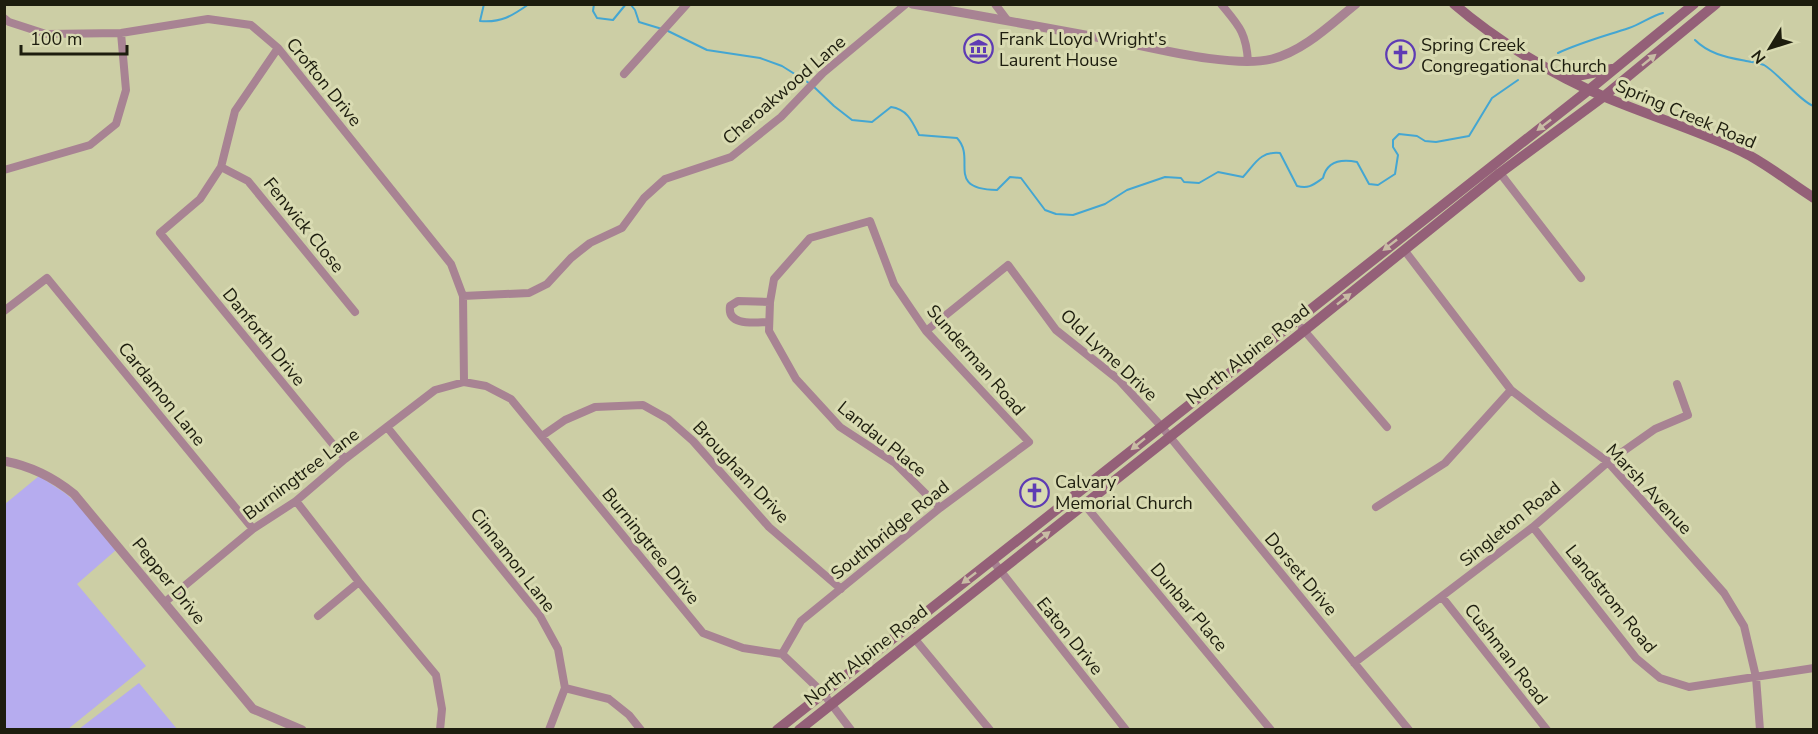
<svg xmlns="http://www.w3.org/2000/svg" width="1818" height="734" font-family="'Nunito Sans',sans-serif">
  <rect width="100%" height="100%" fill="#cccea5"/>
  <path fill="#b6acef" d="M 39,476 L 65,493 L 80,506 L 116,550 L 77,584 L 146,666 L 68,729 L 5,730 L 5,504 Z
    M 139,683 L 177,729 L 79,729 Z"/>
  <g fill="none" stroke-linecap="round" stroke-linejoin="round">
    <path stroke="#44a6d2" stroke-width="2" d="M 484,4 L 480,21 C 501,23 512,16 529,4
      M 594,4 L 593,11 L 597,18 L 613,20 L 626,4
      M 627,4 L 631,5 L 635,10 L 639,22 L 662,29
      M 668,31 L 707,50 L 760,58 L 782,66 L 809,83
      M 1695,40 C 1709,54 1726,57 1746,61 C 1751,62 1759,63 1764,65 C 1778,73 1803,104 1814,106
      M 1558,53 C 1582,42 1605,36 1629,28 C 1641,24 1651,16 1663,13
      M 813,86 L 834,106 L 852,120 L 872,122 L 891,107 C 907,109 912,121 919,135 L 957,138 C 977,159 944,189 997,190 L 1010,177 L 1021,178 L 1045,210 L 1056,214 L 1073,215 L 1105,204 L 1127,190 L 1165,177 L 1181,178 L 1184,182 L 1199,183 L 1218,172 L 1243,177 C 1255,164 1260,151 1280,153 L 1297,186 C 1309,189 1313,185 1323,178 C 1327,161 1342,159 1357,162 L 1369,184 L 1378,185 L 1395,174 L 1398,155 L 1393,147 L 1393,140 L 1399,134 L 1417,136 L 1425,141 L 1436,142 L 1469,136 L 1492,98 L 1518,80"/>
    <path stroke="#a88393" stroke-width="8" d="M 995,4 L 1007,20
      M 1221,4 C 1239,26 1246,32 1248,61
      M 4,18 L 9,22 L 46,34 L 121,33 L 208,19 L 251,25 L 278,48 L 451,264 L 463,296 L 464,382
      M 278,48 L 235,111 L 221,167 L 200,199 L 160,233 L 345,459
      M 624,74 L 687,4
      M 221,167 L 248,181 L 355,312
      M 4,170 L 90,145 L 116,124 L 126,90 L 121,33
      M 1500,173 L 1581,278
      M 1405,251 L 1511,390 L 1546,417 L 1608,462 L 1724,593 L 1744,626 L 1756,677 L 1760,730
      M 463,296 L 529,293 L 547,284 L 571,258 L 590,243 L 622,228 L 644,198 L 665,179 L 731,157 L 781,117 L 823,73 L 906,4
      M 4,311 L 47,278 L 253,529
      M 769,322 C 756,322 727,327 730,306 L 738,301 L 770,302
      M 1302,328 L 1387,427
      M 926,331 L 1008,265 L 1056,330 L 1119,380 L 1161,426 L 1409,730
      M 387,427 L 540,616 L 558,649 L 565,688 L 549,730
      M 542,436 L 565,420 L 595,407 L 643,405 L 668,419 L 693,441 L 769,527 L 841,589
      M 296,501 L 359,582 L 436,675 L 442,709 L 440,730
      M 1084,504 L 1271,730
      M 1376,507 L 1445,463 L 1511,390
      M 1533,527 L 1636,658 L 1660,678 L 1689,687 L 1814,668
      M 992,560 L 1126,730
      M 1442,597 L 1547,730
      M 165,602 L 253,529 L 296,501 L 345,459 L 435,390 L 464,382 L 486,386 L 511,399 L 703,633 L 743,648 L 782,654 L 823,693 L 851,730
      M 318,616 L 359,582
      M 914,638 L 990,730
      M 782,654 L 801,621 L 940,508 L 1029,442 L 926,331 L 894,284 L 870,221 L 810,238 L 774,279 L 770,302 L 769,331 L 796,379 L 840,427 L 895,463 L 940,508
      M 1354,663 L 1533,527 L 1608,462 L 1655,429 L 1688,415 L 1677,384
      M 565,688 L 609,699 L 629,715 L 641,730"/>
    <path stroke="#a88393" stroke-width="9" d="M 912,4 C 983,16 1053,29 1123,42 C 1162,50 1235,68 1272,59 C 1304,51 1331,24 1356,4
      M 4,461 C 31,466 53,477 74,494 L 253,709 L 302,730"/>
    <path stroke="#946078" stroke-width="10" d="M 1454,4 C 1497,41 1553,75 1605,97 C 1650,116 1697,130 1741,151 C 1766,163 1790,183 1814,198
      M 1567,78 L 1612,69
      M 777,730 L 1590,89 L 1694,4
      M 799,730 L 1305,330 L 1500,173 L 1603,97 L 1716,4"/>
  </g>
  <defs><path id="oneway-solid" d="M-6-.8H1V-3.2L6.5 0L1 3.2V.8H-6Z" transform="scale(1.5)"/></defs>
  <g fill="#c8bca4">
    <use href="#oneway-solid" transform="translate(1649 60) rotate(-39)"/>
    <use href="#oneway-solid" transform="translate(1544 125) rotate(142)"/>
    <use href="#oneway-solid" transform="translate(1390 245) rotate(142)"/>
    <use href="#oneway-solid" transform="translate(1344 299) rotate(-38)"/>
    <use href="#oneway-solid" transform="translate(1138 444) rotate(141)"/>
    <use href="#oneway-solid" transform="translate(1043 537) rotate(-38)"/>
    <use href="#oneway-solid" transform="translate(969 578) rotate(142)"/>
  </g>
  <defs>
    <symbol id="museum-ring" viewBox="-11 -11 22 22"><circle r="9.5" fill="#d9dbb2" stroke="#5e3bb4" stroke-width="1.5"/><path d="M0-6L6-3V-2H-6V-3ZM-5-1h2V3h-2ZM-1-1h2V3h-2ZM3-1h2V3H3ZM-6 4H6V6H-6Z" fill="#5e3bb4"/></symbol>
    <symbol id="church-ring" viewBox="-11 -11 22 22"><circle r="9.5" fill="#d9dbb2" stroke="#5e3bb4" stroke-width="1.5"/><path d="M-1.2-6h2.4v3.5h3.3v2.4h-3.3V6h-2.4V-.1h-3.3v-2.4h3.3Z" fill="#5e3bb4"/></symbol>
  </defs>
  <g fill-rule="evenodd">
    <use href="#museum-ring" x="962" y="32" width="33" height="33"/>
    <use href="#church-ring" x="1384" y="38" width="33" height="33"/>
    <use href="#church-ring" x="1018" y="476" width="33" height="33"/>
  </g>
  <g text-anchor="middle" stroke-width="6" stroke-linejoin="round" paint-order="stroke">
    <g font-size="18" fill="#1d1d0e" stroke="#d9dbb2" text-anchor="start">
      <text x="999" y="45">Frank Lloyd Wright's<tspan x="999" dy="21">Laurent House</tspan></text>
      <text x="1421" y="51">Spring Creek<tspan x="1421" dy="21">Congregational Church</tspan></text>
      <text x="1055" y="488">Calvary<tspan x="1055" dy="21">Memorial Church</tspan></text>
    </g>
    <g font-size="18" fill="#1d1d0e" stroke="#d9dbb2">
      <text transform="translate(324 82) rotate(51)" y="6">Crofton Drive</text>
      <text transform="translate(784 90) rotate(-41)" y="6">Cheroakwood Lane</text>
      <text transform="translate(1686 114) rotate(23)" y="6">Spring Creek Road</text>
      <text transform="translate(304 225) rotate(51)" y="6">Fenwick Close</text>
      <text transform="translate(264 337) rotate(51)" y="6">Danforth Drive</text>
      <text transform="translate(1248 354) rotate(-38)" y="6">North Alpine Road</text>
      <text transform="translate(1109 355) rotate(43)" y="6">Old Lyme Drive</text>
      <text transform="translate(976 360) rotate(49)" y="6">Sunderman Road</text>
      <text transform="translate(162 394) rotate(51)" y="6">Cardamon Lane</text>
      <text transform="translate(882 439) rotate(39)" y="6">Landau Place</text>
      <text transform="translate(741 472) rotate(47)" y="6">Brougham Drive</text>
      <text transform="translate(301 474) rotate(-37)" y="6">Burningtree Lane</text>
      <text transform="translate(1649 489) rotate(47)" y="6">Marsh Avenue</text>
      <text transform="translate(1510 524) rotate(-39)" y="6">Singleton Road</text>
      <text transform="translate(890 530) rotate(-39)" y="6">Southbridge Road</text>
      <text transform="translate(651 546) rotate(51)" y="6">Burningtree Drive</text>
      <text transform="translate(513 560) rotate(52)" y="6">Cinnamon Lane</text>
      <text transform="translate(1301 574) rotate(50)" y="6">Dorset Drive</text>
      <text transform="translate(169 581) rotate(51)" y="6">Pepper Drive</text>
      <text transform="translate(1611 599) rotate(51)" y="6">Landstrom Road</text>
      <text transform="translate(1189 607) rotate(50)" y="6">Dunbar Place</text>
      <text transform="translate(1070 636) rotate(51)" y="6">Eaton Drive</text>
      <text transform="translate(1506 654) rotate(52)" y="6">Cushman Road</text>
      <text transform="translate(866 655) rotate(-38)" y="6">North Alpine Road</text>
    </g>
  </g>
  <rect width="1818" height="734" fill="none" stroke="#1d1d0e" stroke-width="12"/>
  <g transform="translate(1770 48) rotate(232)" stroke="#d9dbb2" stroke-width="4.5" paint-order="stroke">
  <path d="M0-4.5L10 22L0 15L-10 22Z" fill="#1d1d0e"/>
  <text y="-9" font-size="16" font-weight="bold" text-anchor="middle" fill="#1d1d0e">N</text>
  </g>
  <path d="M21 45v9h106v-9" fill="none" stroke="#1d1d0e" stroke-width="3"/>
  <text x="30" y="45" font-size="18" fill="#1d1d0e" stroke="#d9dbb2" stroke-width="4.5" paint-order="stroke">100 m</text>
</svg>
